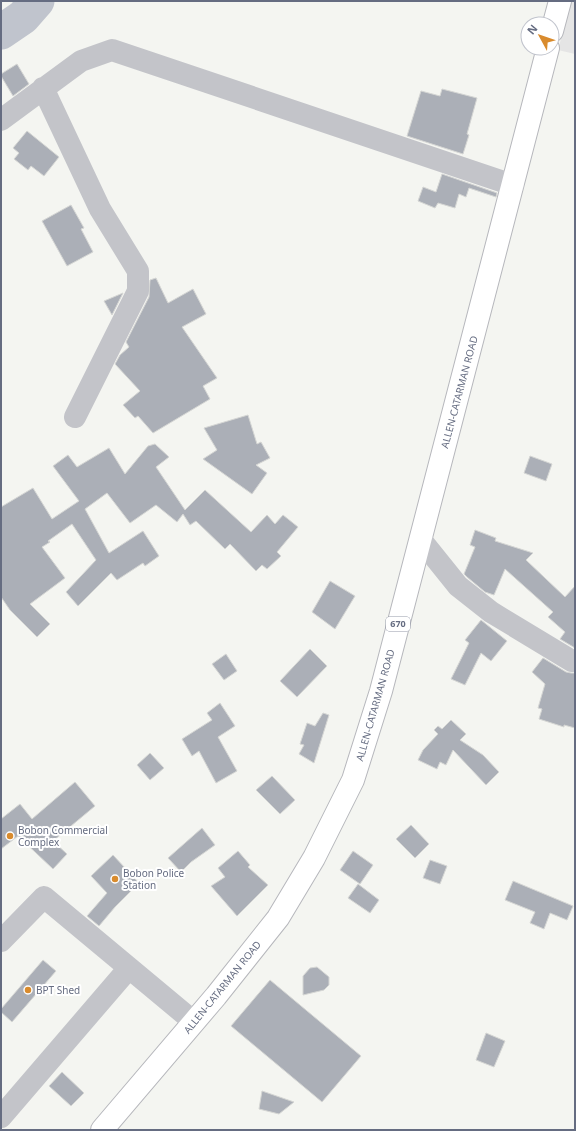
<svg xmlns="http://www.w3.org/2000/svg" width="576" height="1131" font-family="'Noto Sans',sans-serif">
  <rect width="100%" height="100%" fill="#f4f5f1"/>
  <path fill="#e5e5e5" d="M 571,1 L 575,1 L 575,54 L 558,50 Z"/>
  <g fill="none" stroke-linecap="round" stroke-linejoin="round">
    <path stroke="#c0c4cd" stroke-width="35" d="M 1,32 L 23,17 L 37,1"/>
  </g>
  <path fill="#abafb7" stroke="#d5d6d4" d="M 17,64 L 29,84 L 13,96 L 1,76 L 1,74 Z
    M 442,89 L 477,98 L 467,134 L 469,135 L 463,154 L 407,136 L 421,91 L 440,96 Z
    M 27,131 L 59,157 L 44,176 L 31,166 L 28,170 L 14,159 L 19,153 L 13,148 Z
    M 442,174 L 497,193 L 496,197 L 469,188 L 466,197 L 459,194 L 455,208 L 438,203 L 435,208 L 418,201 L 423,187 L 436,192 Z
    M 71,205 L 84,228 L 81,229 L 93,252 L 67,266 L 42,221 Z
    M 156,278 L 168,303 L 193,289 L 206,314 L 182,327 L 217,378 L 203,386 L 210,399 L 153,433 L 138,416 L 135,418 L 123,405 L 140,391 L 115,364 L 120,355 L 129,347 L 126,342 L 149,297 L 150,280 Z
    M 123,293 L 112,315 L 104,301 Z
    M 248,415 L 257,444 L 261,442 L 270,458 L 256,465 L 267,473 L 252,494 L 203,459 L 217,450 L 204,428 Z
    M 155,444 L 169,457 L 156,467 L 185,510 L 205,490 L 251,532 L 267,515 L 275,524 L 283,515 L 298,527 L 277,552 L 281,556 L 267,569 L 262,565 L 256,571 L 230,544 L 225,549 L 196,521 L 190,525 L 183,514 L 177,522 L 156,505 L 130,523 L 107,493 L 85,509 L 109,553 L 143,531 L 159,556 L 145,566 L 143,563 L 117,580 L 111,573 L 78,606 L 66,592 L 96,560 L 72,524 L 48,541 L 50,542 L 42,547 L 65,578 L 30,604 L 50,624 L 37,637 L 10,610 L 1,597 L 1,507 L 33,488 L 52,519 L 79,501 L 53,466 L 68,455 L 77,467 L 109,448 L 125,474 L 148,446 Z
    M 530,456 L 552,464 L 546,481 L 524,473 Z
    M 475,530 L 496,538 L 495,541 L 533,553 L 526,560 L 565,597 L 575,586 L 575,648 L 560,639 L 565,632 L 548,617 L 553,612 L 505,569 L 494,595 L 485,592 L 467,577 L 464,574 L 475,547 L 470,545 Z
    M 330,581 L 355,596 L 335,629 L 312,612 Z
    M 481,620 L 507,641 L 491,661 L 481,653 L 465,685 L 451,679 L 469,643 L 465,640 Z
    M 310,649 L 327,666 L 297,697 L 280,681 Z
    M 226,654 L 237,671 L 224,680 L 212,664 Z
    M 543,658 L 566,672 L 571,673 L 575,673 L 575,728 L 564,725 L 564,727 L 539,719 L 542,709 L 538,708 L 545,684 L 532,672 Z
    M 220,703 L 235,726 L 218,737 L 237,771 L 216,783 L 199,751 L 192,756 L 182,739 L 212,720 L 207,713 Z
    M 323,713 L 329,715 L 314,763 L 299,754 L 304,745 L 300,744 L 307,723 L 315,726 Z
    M 451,720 L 466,734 L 460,740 L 483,755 L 499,772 L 486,785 L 453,750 L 446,765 L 440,762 L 437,769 L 418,760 L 423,750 L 438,734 L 434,730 L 438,726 L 442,729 Z
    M 150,753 L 164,768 L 150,780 L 137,765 Z
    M 272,776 L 295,800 L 280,814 L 256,790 Z
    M 75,782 L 95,806 L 53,841 L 67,854 L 53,869 L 18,836 L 1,849 L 1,819 L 20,804 L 32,819 Z
    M 411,825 L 429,844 L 415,858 L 396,839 Z
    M 202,828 L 215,845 L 191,862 L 181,872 L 168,858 Z
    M 238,851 L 250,865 L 248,867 L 268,885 L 237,916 L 211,886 L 225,877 L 218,868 Z
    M 353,851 L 373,865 L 360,884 L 340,870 Z
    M 113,855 L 139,883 L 115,907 L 99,926 L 87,916 L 107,893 L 91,876 Z
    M 430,860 L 447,866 L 440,884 L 423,878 Z
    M 513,881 L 573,906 L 567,920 L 550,913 L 544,929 L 530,923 L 535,912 L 505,900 Z
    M 358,884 L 379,900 L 370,913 L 348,898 Z
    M 43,960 L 56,971 L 12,1022 L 1,1012 L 1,1009 Z
    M 317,967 L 329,977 L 329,985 L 324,990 L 303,995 L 303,976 L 310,968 Z
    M 270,980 L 361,1056 L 322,1102 L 231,1026 Z
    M 486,1033 L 505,1041 L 494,1067 L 476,1060 Z
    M 62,1072 L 84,1093 L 71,1106 L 49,1086 Z
    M 262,1091 L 294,1102 L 279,1114 L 259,1109 Z"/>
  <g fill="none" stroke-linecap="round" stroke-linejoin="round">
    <defs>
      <path id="major" d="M 552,31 L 560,1
        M 102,1130 L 216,996 L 278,918 L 314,858 L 353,780 L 381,691 L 548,48"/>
    </defs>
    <use href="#major" stroke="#b6b7bc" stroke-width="24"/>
    <path stroke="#c3c4c9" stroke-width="22" d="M 43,88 L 100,209 L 138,271 L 138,291 L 75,417
      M 1,120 L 81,61 L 112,50 L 513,185
      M 421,540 L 458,586 L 491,612 L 572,661
      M 1,941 L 44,897 L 194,1022
      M 1,1117 L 129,968"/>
    <use href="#major" stroke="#fff" stroke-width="22"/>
  </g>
  <g fill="#d98b2d" stroke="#fff" stroke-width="1.5">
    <circle cx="10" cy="836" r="4"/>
    <circle cx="115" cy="879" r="4"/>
    <circle cx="28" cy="990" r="4"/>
  </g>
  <g text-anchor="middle" stroke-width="4" stroke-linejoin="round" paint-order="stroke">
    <rect fill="#fff" stroke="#9398a7" stroke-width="1" x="386" y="617" width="24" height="14" rx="3"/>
    <g font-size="9" font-weight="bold" fill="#656c81">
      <text x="398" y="627">670</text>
    </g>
    <g font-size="10" fill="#656c81" stroke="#fff">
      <text transform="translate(459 392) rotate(-75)" y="4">ALLEN-CATARMAN ROAD</text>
      <text transform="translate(375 705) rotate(-74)" y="4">ALLEN-CATARMAN ROAD</text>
      <text transform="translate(222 987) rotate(-51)" y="4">ALLEN-CATARMAN ROAD</text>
    </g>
    <g font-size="10" fill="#656c81" stroke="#fff" text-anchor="start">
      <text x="18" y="834">Bobon Commercial<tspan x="18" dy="12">Complex</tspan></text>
      <text x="123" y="877">Bobon Police<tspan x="123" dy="12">Station</tspan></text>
      <text x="36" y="994">BPT Shed</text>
    </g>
  </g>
  <rect width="576" height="1131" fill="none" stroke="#656c81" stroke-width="4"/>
  <g transform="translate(540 36) rotate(310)"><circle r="19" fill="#ffffff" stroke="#c1c4cd"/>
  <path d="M0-3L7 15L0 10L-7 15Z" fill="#d98b2d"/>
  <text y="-6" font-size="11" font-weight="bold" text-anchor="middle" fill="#656c81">N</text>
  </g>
</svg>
